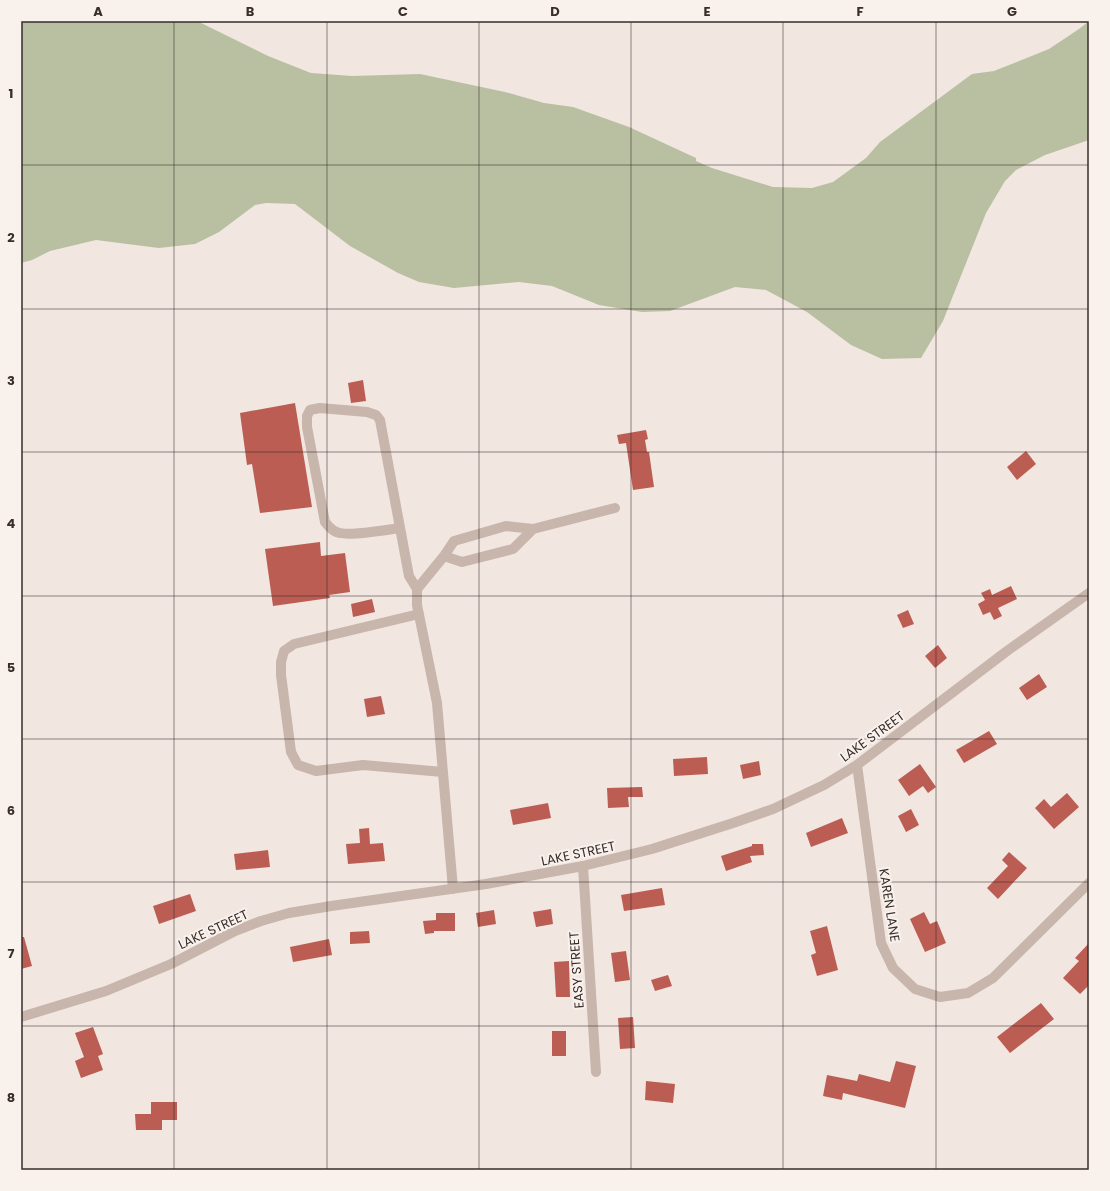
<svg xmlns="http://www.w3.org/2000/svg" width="1110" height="1191" font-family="Poppins,sans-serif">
  <rect width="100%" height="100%" fill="#f1e6e0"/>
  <path fill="#b9bfa1" d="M 21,21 L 197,21 L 268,56 L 311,73 L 352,76 L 420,74 L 505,92 L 544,103 L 573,107 L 629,127 L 696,158 L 696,161 L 712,168 L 773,187 L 812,188 L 833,182 L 866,158 L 880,142 L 972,74 L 994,71 L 1049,49 L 1079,29 L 1089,21 L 1089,140 L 1045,155 L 1016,170 L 1005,181 L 986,213 L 943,321 L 921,358 L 882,359 L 851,345 L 807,312 L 766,290 L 735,287 L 670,311 L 642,312 L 599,305 L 552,286 L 519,282 L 454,288 L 419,282 L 398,273 L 350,246 L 295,204 L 266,203 L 255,205 L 219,232 L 195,244 L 159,248 L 96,240 L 50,251 L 32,260 L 21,263 Z"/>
  <path fill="#bb5d53" d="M 363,380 L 366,401 L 351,403 L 348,383 Z
    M 295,403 L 312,507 L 260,513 L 252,464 L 247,465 L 240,413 Z
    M 646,430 L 648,439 L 645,440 L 647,452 L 649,452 L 654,487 L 633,490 L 626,443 L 619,444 L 617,435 Z
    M 1026,451 L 1036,464 L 1017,480 L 1007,467 Z
    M 320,542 L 321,556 L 345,553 L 350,592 L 329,595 L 330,598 L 273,606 L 265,549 Z
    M 1011,586 L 1017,599 L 998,608 L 1002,616 L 994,620 L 990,612 L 983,615 L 978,604 L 985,600 L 981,593 L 990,589 L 992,595 Z
    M 372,599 L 375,612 L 353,617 L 351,604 Z
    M 908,610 L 914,624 L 903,628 L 897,615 Z
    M 938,645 L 947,658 L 935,668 L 925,656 Z
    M 1039,674 L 1047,687 L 1027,700 L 1019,688 Z
    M 381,696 L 385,714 L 367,717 L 364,699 Z
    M 989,731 L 997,744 L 964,763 L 956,750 Z
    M 707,757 L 708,774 L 674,776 L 673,759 Z
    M 759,761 L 761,775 L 743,779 L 740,765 Z
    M 920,764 L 936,787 L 928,793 L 923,786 L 909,796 L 898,780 Z
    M 642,787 L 643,797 L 628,797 L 629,807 L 608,808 L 607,788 Z
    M 1067,793 L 1079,807 L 1054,829 L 1035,808 L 1044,799 L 1051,807 Z
    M 548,803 L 551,818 L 513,825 L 510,810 Z
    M 911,809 L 919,825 L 906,832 L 898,816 Z
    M 842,818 L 848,833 L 811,847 L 806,833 Z
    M 369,828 L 370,844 L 383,843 L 385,861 L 348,864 L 346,844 L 360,843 L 359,829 Z
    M 752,844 L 763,844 L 764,855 L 750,856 L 752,862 L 726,871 L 721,856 L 752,846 Z
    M 268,850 L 270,867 L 236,870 L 234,854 Z
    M 1009,852 L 1027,868 L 998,899 L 987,888 L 1008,866 L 1002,860 Z
    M 662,888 L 665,905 L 624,911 L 621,895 Z
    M 190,894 L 196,911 L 159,924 L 153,906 Z
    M 551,909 L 553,924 L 536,927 L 533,912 Z
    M 494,910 L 496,924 L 478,927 L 476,913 Z
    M 924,912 L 930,924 L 937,921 L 946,943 L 925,952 L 910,919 Z
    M 436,913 L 455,913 L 455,931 L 434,931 L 434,933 L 425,934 L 423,921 L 436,920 Z
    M 827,926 L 838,970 L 817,976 L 811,955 L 816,953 L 810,931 Z
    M 369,931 L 370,943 L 350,944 L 350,932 Z
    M 21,937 L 24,937 L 32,966 L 21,969 Z
    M 329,939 L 332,955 L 293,962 L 290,947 Z
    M 1089,943 L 1089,985 L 1080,994 L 1063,978 L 1079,961 L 1075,958 Z
    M 626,951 L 630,980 L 615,982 L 611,953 Z
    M 569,961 L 570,997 L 556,997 L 554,962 Z
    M 668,975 L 672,986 L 655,991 L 651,980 Z
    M 1041,1003 L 1054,1019 L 1010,1053 L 997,1037 Z
    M 633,1017 L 635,1048 L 620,1049 L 618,1018 Z
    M 93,1027 L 103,1054 L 98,1056 L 103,1070 L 81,1078 L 75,1061 L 84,1057 L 75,1033 Z
    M 552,1031 L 566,1031 L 566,1056 L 552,1056 Z
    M 896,1061 L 916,1066 L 905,1108 L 843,1093 L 842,1100 L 823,1096 L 827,1075 L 857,1081 L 859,1074 L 890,1082 Z
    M 646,1081 L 675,1084 L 673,1103 L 645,1100 Z
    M 151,1102 L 177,1102 L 177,1120 L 162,1120 L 162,1130 L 136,1130 L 135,1114 L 151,1114 Z"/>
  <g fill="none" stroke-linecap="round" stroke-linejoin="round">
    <path stroke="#c8b5ac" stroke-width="10" d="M 400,528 C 385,530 353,536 340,533 C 333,532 329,527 325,522 L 307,427 L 307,416 L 310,410 L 320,408 L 367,412 L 376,415 L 380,420 L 409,576 L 417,589
      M 444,556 L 454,541 L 506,526 L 533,529
      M 419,614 L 294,644 L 284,651 L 281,662 L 281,675 L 291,752 L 298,765 L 316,771 L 363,765 L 443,772
      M 857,765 L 881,943 L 893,968 L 915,989 L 940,997 L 968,993 L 993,978 L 1089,883
      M 583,866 L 596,1072
      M 453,889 L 437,703 L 417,605 L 417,589 L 444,556 L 462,562 L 513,549 L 533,529 L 615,508
      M 21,1017 L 106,991 L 171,964 L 235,931 L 261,921 L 289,913 L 331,906 L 486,884 L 583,866 L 652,849 L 733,823 L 773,809 L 824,785 L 857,765 L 1007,651 L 1089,593"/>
  </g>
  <path fill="none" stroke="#372d2b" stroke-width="1" stroke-opacity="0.55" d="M 174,21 L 174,1170M 327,21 L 327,1170M 479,21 L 479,1170M 631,21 L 631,1170M 783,21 L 783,1170M 936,21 L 936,1170M 21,165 L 1089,165M 21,309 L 1089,309M 21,452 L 1089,452M 21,596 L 1089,596M 21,739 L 1089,739M 21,882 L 1089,882M 21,1026 L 1089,1026"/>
  <g text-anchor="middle" stroke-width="4" stroke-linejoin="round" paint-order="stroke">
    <g font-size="13" fill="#372d2b" stroke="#f9f1ec">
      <text transform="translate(872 736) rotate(-36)" y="5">LAKE STREET</text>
      <text transform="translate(578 853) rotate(-12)" y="5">LAKE STREET</text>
      <text transform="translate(890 905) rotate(81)" y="5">KAREN LANE</text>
      <text transform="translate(213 929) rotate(-25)" y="5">LAKE STREET</text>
      <text transform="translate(576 970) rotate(-94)" y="5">EASY STREET</text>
    </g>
  </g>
  <rect width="1110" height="1191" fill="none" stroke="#f9f1ec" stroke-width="44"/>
  <rect x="22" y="22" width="1066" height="1147" fill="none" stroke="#372d2b" stroke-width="1.5"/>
  <g font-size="13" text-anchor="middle" font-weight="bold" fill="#372d2b">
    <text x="98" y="16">A</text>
    <text x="250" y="16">B</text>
    <text x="403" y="16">C</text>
    <text x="555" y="16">D</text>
    <text x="707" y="16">E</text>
    <text x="860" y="16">F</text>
    <text x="1012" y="16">G</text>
    <text x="11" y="98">1</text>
    <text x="11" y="242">2</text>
    <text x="11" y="385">3</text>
    <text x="11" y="528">4</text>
    <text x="11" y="672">5</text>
    <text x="11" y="815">6</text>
    <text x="11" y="958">7</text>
    <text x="11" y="1102">8</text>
  </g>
</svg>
